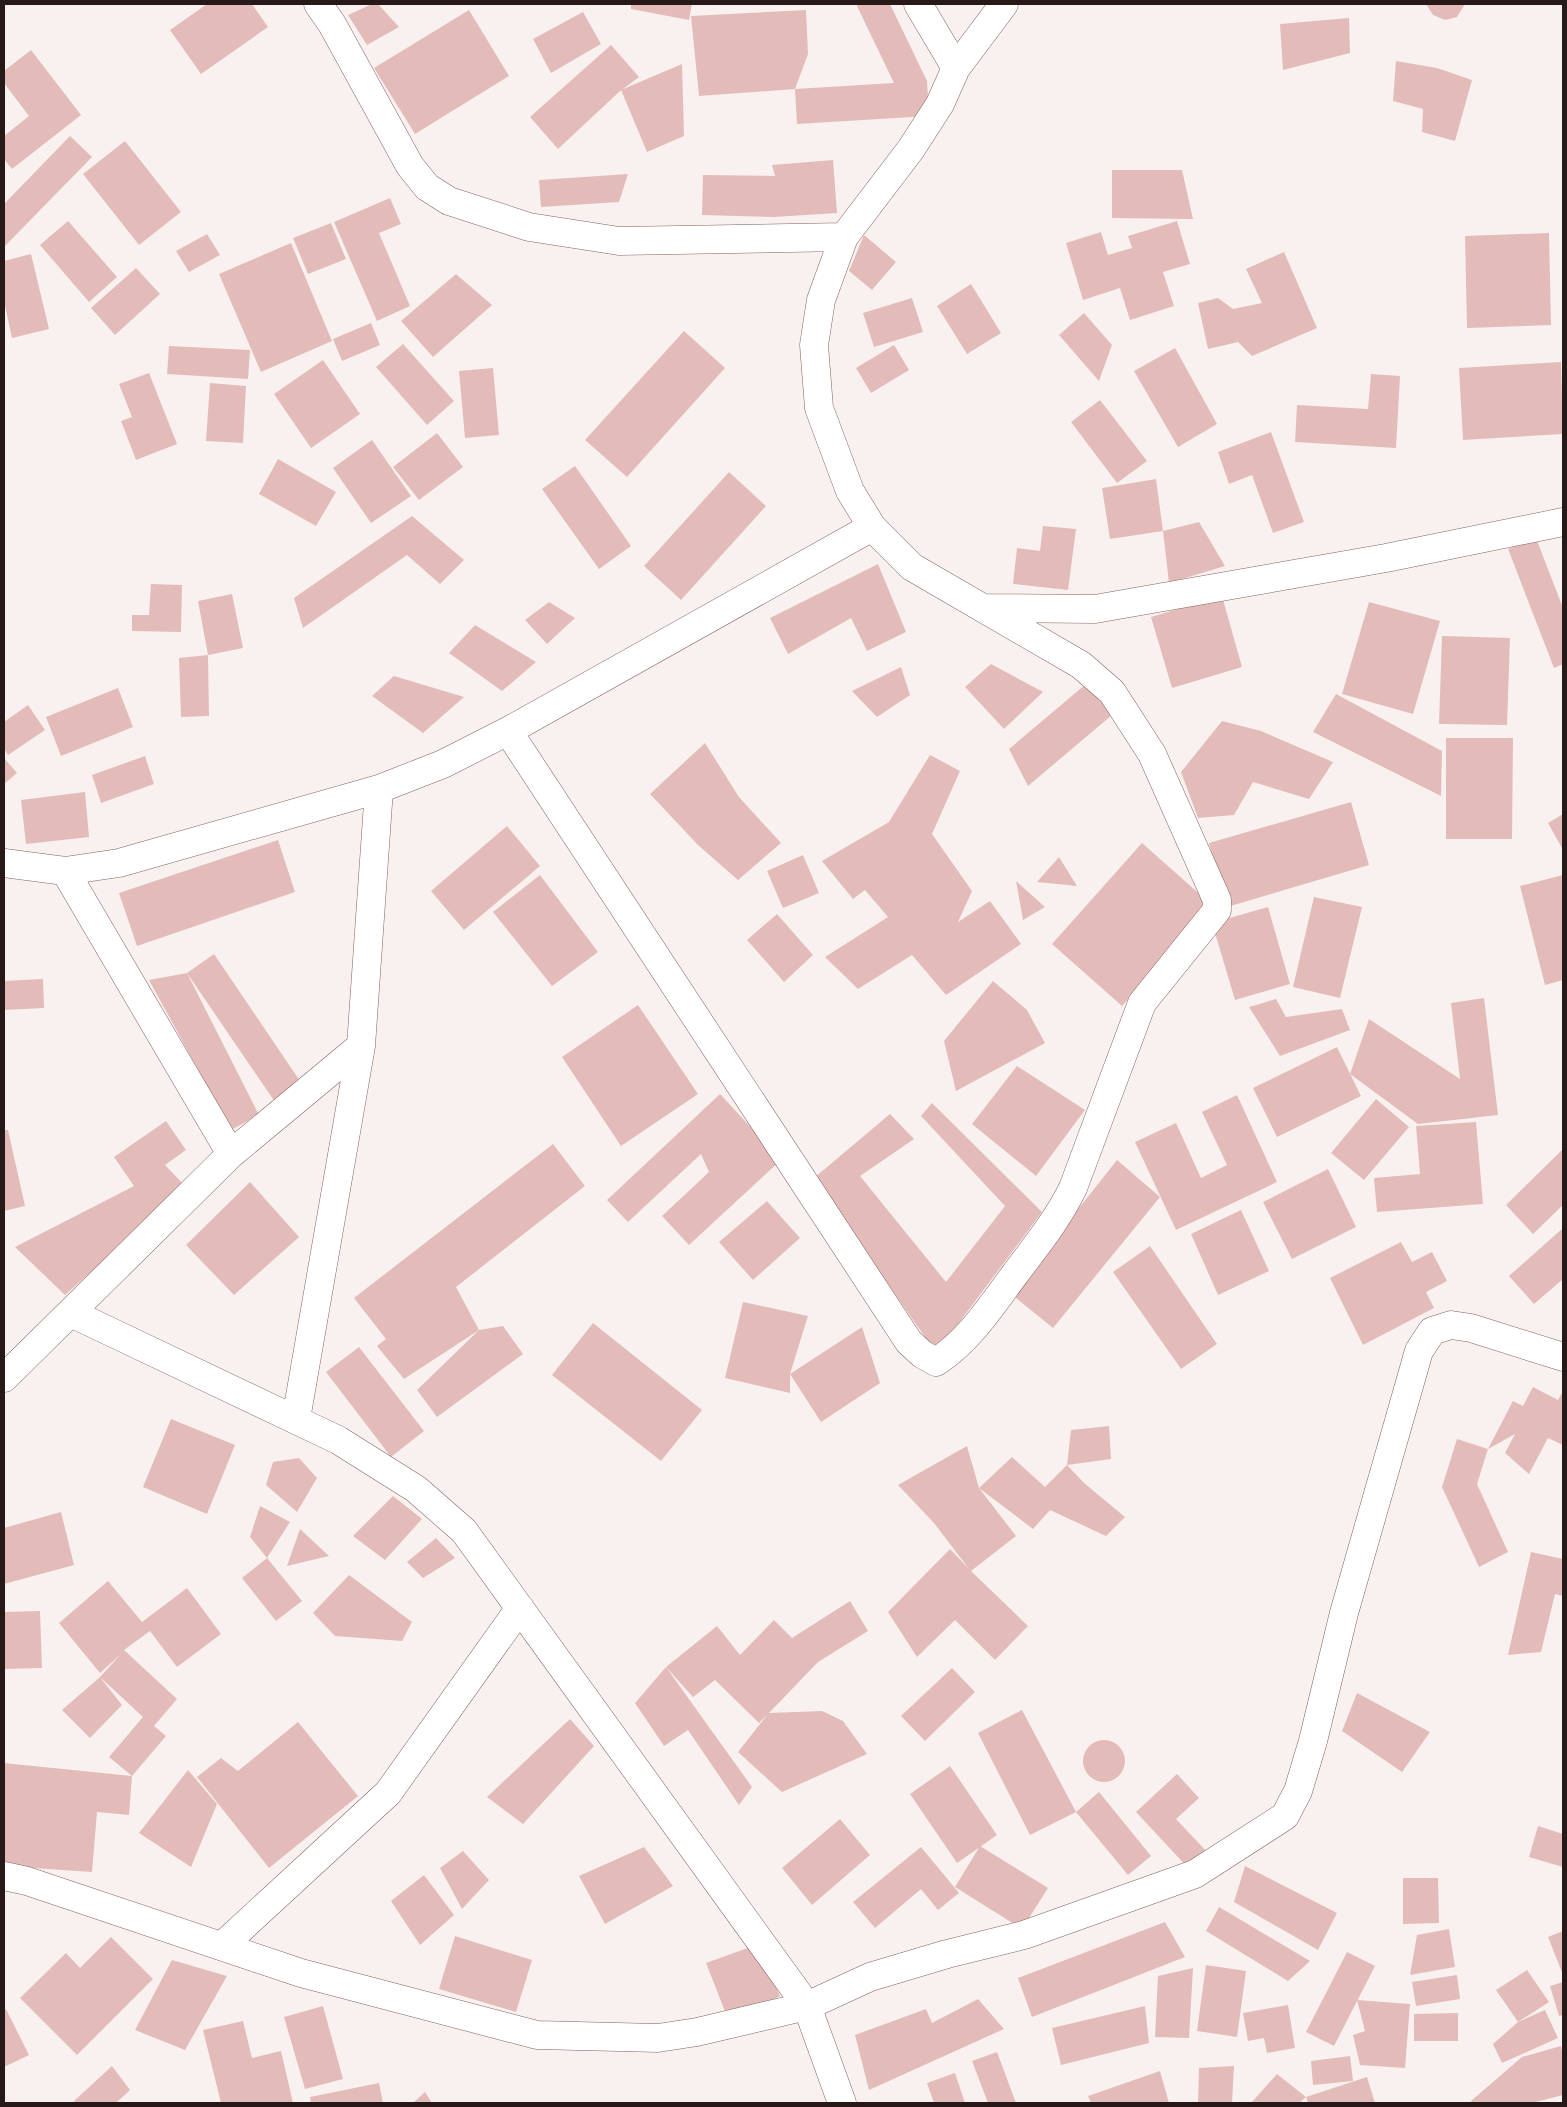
<svg xmlns="http://www.w3.org/2000/svg" width="1567" height="2107" font-family="Jost,sans-serif">
  <rect width="100%" height="100%" fill="#f9f1f0"/>
  <path fill="#e3bcb9" d="M 207,4 L 252,4 L 268,27 L 201,74 L 170,30 Z
    M 372,4 L 378,4 L 399,27 L 367,45 L 348,15 Z
    M 631,4 L 692,4 L 689,20 L 631,9 Z
    M 856,4 L 890,4 L 927,81 L 929,116 L 797,124 L 795,89 L 894,83 Z
    M 1426,4 L 1465,4 L 1457,17 L 1445,20 L 1433,15 Z
    M 469,10 L 509,76 L 415,134 L 374,68 Z
    M 806,10 L 808,54 L 795,89 L 699,96 L 691,16 Z
    M 583,12 L 601,44 L 551,73 L 533,39 Z
    M 1349,18 L 1350,53 L 1283,70 L 1280,24 Z
    M 611,45 L 639,77 L 619,92 L 558,149 L 530,117 Z
    M 31,50 L 81,115 L 12,169 L 4,159 L 4,136 L 29,116 L 4,83 L 4,71 Z
    M 1396,61 L 1437,68 L 1472,80 L 1455,141 L 1422,132 L 1423,109 L 1393,101 Z
    M 682,64 L 684,136 L 647,152 L 621,90 Z
    M 70,136 L 92,157 L 4,247 L 4,204 Z
    M 125,141 L 181,212 L 139,245 L 83,174 Z
    M 833,160 L 837,213 L 774,217 L 702,215 L 703,175 L 775,176 L 772,165 Z
    M 1112,170 L 1182,170 L 1193,219 L 1112,218 Z
    M 628,174 L 619,202 L 541,207 L 539,180 Z
    M 390,198 L 401,224 L 379,233 L 410,306 L 377,321 L 334,222 Z
    M 68,221 L 117,277 L 89,302 L 40,245 Z
    M 1177,221 L 1190,264 L 1163,272 L 1174,306 L 1130,320 L 1120,288 L 1083,300 L 1066,243 L 1101,232 L 1108,255 L 1132,248 L 1128,236 Z
    M 331,223 L 346,259 L 308,274 L 293,238 Z
    M 1549,233 L 1551,325 L 1467,328 L 1465,236 Z
    M 207,234 L 220,255 L 189,272 L 176,251 Z
    M 864,235 L 896,262 L 872,290 L 849,271 Z
    M 291,243 L 332,341 L 261,372 L 219,274 Z
    M 1284,252 L 1317,328 L 1252,356 L 1238,342 L 1208,349 L 1198,303 L 1218,298 L 1233,309 L 1262,303 L 1246,269 Z
    M 31,254 L 49,329 L 12,338 L 4,301 L 4,261 Z
    M 136,268 L 160,294 L 115,335 L 91,308 Z
    M 456,274 L 492,305 L 433,357 L 401,321 Z
    M 971,284 L 1001,333 L 967,354 L 937,306 Z
    M 912,298 L 923,332 L 874,347 L 863,313 Z
    M 1084,313 L 1112,345 L 1099,381 L 1059,335 Z
    M 371,323 L 380,345 L 342,361 L 333,339 Z
    M 684,331 L 725,368 L 627,477 L 585,440 Z
    M 403,344 L 454,401 L 427,425 L 376,367 Z
    M 894,345 L 909,370 L 871,393 L 856,368 Z
    M 169,346 L 250,350 L 248,379 L 167,374 Z
    M 1175,348 L 1217,424 L 1178,447 L 1134,371 Z
    M 323,360 L 360,414 L 311,448 L 274,394 Z
    M 1561,362 L 1563,434 L 1463,440 L 1459,368 Z
    M 493,368 L 499,435 L 465,438 L 459,371 Z
    M 149,373 L 177,444 L 136,460 L 121,421 L 132,417 L 119,384 Z
    M 1371,374 L 1400,376 L 1396,448 L 1295,442 L 1297,405 L 1368,409 Z
    M 210,383 L 246,386 L 243,443 L 206,441 Z
    M 1100,400 L 1147,461 L 1117,483 L 1071,422 Z
    M 1271,432 L 1304,522 L 1273,533 L 1252,475 L 1229,484 L 1218,452 Z
    M 437,433 L 463,467 L 419,500 L 393,467 Z
    M 372,440 L 411,496 L 371,523 L 333,468 Z
    M 278,459 L 336,492 L 316,526 L 259,494 Z
    M 575,466 L 631,546 L 599,569 L 542,489 Z
    M 729,472 L 766,506 L 681,600 L 644,566 Z
    M 1156,479 L 1163,531 L 1110,539 L 1102,488 Z
    M 412,516 L 464,560 L 440,584 L 407,555 L 303,628 L 294,598 Z
    M 1199,522 L 1225,566 L 1169,583 L 1163,531 Z
    M 1043,526 L 1076,529 L 1068,590 L 1013,584 L 1017,548 L 1040,551 Z
    M 1536,538 L 1563,608 L 1563,664 L 1554,668 L 1508,549 Z
    M 878,564 L 906,632 L 867,651 L 851,618 L 788,654 L 770,618 Z
    M 151,584 L 182,585 L 181,632 L 132,631 L 132,615 L 149,615 Z
    M 232,594 L 243,648 L 208,655 L 198,601 Z
    M 1222,596 L 1242,667 L 1172,688 L 1151,617 Z
    M 549,602 L 575,618 L 547,644 L 525,620 Z
    M 1369,602 L 1440,621 L 1413,714 L 1342,694 Z
    M 475,625 L 536,662 L 502,691 L 449,653 Z
    M 1442,636 L 1510,638 L 1507,725 L 1439,724 Z
    M 208,655 L 209,716 L 181,717 L 179,658 Z
    M 991,664 L 1043,692 L 1004,729 L 965,687 Z
    M 901,667 L 910,695 L 877,717 L 852,691 Z
    M 394,676 L 464,697 L 423,733 L 372,696 Z
    M 1086,684 L 1112,715 L 1028,786 L 1009,749 Z
    M 118,688 L 133,727 L 61,756 L 46,717 Z
    M 1336,694 L 1442,751 L 1441,796 L 1313,732 Z
    M 28,705 L 45,730 L 8,755 L 4,748 L 4,722 Z
    M 1222,721 L 1261,731 L 1333,762 L 1309,799 L 1253,782 L 1234,815 L 1198,818 L 1181,772 Z
    M 1446,738 L 1513,738 L 1512,839 L 1446,839 Z
    M 705,743 L 739,797 L 781,843 L 738,880 L 698,845 L 650,794 Z
    M 930,755 L 960,771 L 932,834 L 972,891 L 958,922 L 990,901 L 1021,944 L 946,995 L 912,955 L 858,989 L 825,957 L 888,917 L 865,890 L 853,899 L 822,861 L 889,822 Z
    M 145,756 L 154,784 L 101,803 L 92,775 Z
    M 4,758 L 17,773 L 4,784 Z
    M 85,792 L 89,837 L 26,844 L 21,800 Z
    M 1351,802 L 1369,865 L 1227,907 L 1209,843 Z
    M 1563,814 L 1563,850 L 1548,823 Z
    M 507,826 L 540,866 L 464,930 L 431,891 Z
    M 278,840 L 295,892 L 137,946 L 119,893 Z
    M 1142,843 L 1212,905 L 1122,1006 L 1052,944 Z
    M 803,855 L 819,893 L 783,908 L 767,871 Z
    M 1059,857 L 1077,886 L 1037,882 Z
    M 540,875 L 598,952 L 552,986 L 493,912 Z
    M 1563,875 L 1563,980 L 1545,985 L 1520,886 Z
    M 1016,881 L 1045,907 L 1023,920 Z
    M 1314,897 L 1362,907 L 1340,998 L 1293,987 Z
    M 1268,907 L 1290,984 L 1235,1000 L 1212,923 Z
    M 777,914 L 813,955 L 784,982 L 747,940 Z
    M 214,954 L 302,1084 L 275,1102 L 187,973 Z
    M 187,973 L 259,1115 L 231,1130 L 149,980 Z
    M 43,979 L 44,1008 L 4,1010 L 4,981 Z
    M 993,981 L 1027,1010 L 1045,1043 L 956,1091 L 944,1041 Z
    M 1484,998 L 1498,1115 L 1418,1124 L 1350,1074 L 1369,1019 L 1460,1079 L 1451,1003 Z
    M 1276,999 L 1286,1017 L 1342,1009 L 1350,1030 L 1280,1056 L 1249,1007 Z
    M 638,1005 L 698,1094 L 621,1146 L 562,1057 Z
    M 1337,1047 L 1361,1096 L 1277,1137 L 1253,1088 Z
    M 1017,1066 L 1085,1110 L 1036,1176 L 972,1124 Z
    M 720,1094 L 781,1160 L 689,1245 L 662,1216 L 709,1172 L 701,1154 L 628,1222 L 607,1200 Z
    M 1237,1095 L 1277,1182 L 1176,1230 L 1135,1142 L 1176,1123 L 1201,1178 L 1227,1165 L 1202,1112 Z
    M 1376,1099 L 1409,1127 L 1364,1180 L 1331,1153 Z
    M 932,1103 L 1042,1212 L 952,1332 L 934,1350 L 814,1178 L 890,1114 L 914,1139 L 860,1176 L 946,1282 L 1005,1206 L 921,1116 Z
    M 166,1121 L 186,1150 L 165,1165 L 186,1187 L 65,1295 L 15,1247 L 134,1186 L 114,1157 Z
    M 1476,1122 L 1483,1204 L 1377,1212 L 1374,1178 L 1420,1174 L 1416,1126 Z
    M 4,1130 L 8,1130 L 25,1206 L 4,1211 Z
    M 553,1144 L 585,1186 L 456,1287 L 479,1330 L 404,1379 L 377,1346 L 386,1339 L 354,1298 Z
    M 1563,1149 L 1563,1205 L 1533,1234 L 1506,1205 Z
    M 1117,1160 L 1160,1197 L 1053,1328 L 1011,1294 Z
    M 1328,1169 L 1356,1227 L 1292,1259 L 1263,1202 Z
    M 250,1182 L 299,1237 L 234,1295 L 186,1245 Z
    M 767,1201 L 800,1238 L 753,1280 L 719,1242 Z
    M 1241,1210 L 1269,1271 L 1218,1295 L 1191,1234 Z
    M 1563,1228 L 1563,1279 L 1534,1304 L 1509,1276 Z
    M 1401,1242 L 1412,1262 L 1432,1252 L 1447,1281 L 1426,1292 L 1434,1308 L 1363,1345 L 1330,1278 Z
    M 1150,1246 L 1217,1344 L 1181,1369 L 1113,1272 Z
    M 743,1302 L 808,1316 L 790,1374 L 790,1393 L 725,1378 Z
    M 593,1323 L 702,1410 L 661,1461 L 552,1375 Z
    M 503,1326 L 523,1354 L 437,1417 L 417,1390 L 479,1330 Z
    M 862,1327 L 880,1383 L 821,1422 L 790,1374 Z
    M 359,1347 L 424,1431 L 391,1457 L 326,1372 Z
    M 1533,1387 L 1558,1400 L 1563,1391 L 1563,1445 L 1548,1438 L 1529,1474 L 1505,1453 L 1515,1434 L 1488,1449 L 1513,1401 L 1523,1406 Z
    M 171,1419 L 235,1445 L 207,1514 L 143,1487 Z
    M 1109,1426 L 1111,1459 L 1067,1465 L 1071,1430 Z
    M 1457,1439 L 1488,1449 L 1477,1484 L 1508,1552 L 1479,1567 L 1442,1487 Z
    M 967,1446 L 979,1488 L 1016,1536 L 971,1571 L 1028,1626 L 995,1660 L 955,1620 L 917,1657 L 888,1612 L 950,1549 L 969,1569 L 934,1523 L 898,1485 Z
    M 1012,1457 L 1045,1487 L 1067,1465 L 1084,1483 L 1125,1517 L 1106,1536 L 1050,1510 L 1033,1529 L 979,1488 Z
    M 299,1458 L 317,1478 L 297,1512 L 266,1485 L 273,1462 Z
    M 393,1496 L 422,1519 L 385,1560 L 353,1536 Z
    M 260,1506 L 290,1522 L 267,1558 L 250,1537 Z
    M 61,1512 L 74,1565 L 4,1584 L 4,1528 Z
    M 300,1529 L 329,1556 L 287,1566 Z
    M 436,1538 L 455,1558 L 423,1578 L 407,1562 Z
    M 1531,1552 L 1563,1559 L 1563,1596 L 1555,1594 L 1541,1652 L 1508,1655 Z
    M 267,1558 L 302,1601 L 276,1621 L 242,1578 Z
    M 349,1575 L 412,1622 L 402,1641 L 335,1636 L 313,1613 Z
    M 108,1581 L 142,1622 L 187,1588 L 221,1634 L 177,1667 L 150,1631 L 124,1650 L 177,1699 L 154,1726 L 166,1736 L 132,1776 L 109,1757 L 143,1717 L 100,1677 L 121,1654 L 100,1673 L 59,1623 Z
    M 850,1601 L 868,1631 L 818,1662 L 769,1713 L 822,1711 L 843,1721 L 867,1754 L 782,1792 L 738,1752 L 768,1714 L 759,1723 L 715,1680 L 693,1697 L 666,1667 L 717,1626 L 740,1655 L 774,1620 L 792,1638 Z
    M 40,1611 L 42,1668 L 4,1669 L 4,1612 Z
    M 666,1667 L 752,1787 L 739,1805 L 688,1730 L 664,1746 L 635,1703 Z
    M 952,1668 L 975,1692 L 925,1741 L 901,1716 Z
    M 100,1677 L 122,1705 L 90,1738 L 62,1710 Z
    M 1357,1693 L 1430,1732 L 1402,1772 L 1342,1731 Z
    M 1022,1710 L 1076,1812 L 1030,1835 L 978,1733 Z
    M 570,1719 L 594,1746 L 523,1824 L 487,1797 Z
    M 298,1722 L 358,1796 L 269,1868 L 197,1777 L 221,1758 L 238,1771 Z
    M1083 1761a21 21 0 1 1 42 0a21 21 0 1 1-42 0Z
    M 4,1763 L 132,1776 L 129,1815 L 97,1812 L 92,1872 L 4,1866 Z
    M 950,1766 L 997,1835 L 957,1863 L 910,1794 Z
    M 188,1770 L 217,1804 L 191,1867 L 139,1833 Z
    M 1177,1774 L 1199,1798 L 1176,1819 L 1208,1853 L 1190,1870 L 1136,1812 Z
    M 1099,1792 L 1151,1856 L 1128,1875 L 1076,1812 Z
    M 840,1819 L 870,1855 L 812,1905 L 782,1868 Z
    M 1538,1826 L 1563,1834 L 1563,1867 L 1529,1857 Z
    M 980,1846 L 1048,1888 L 1022,1929 L 955,1887 Z
    M 644,1847 L 673,1886 L 605,1924 L 579,1876 Z
    M 921,1847 L 959,1893 L 938,1910 L 921,1889 L 875,1928 L 853,1902 Z
    M 463,1851 L 489,1880 L 462,1909 L 440,1868 Z
    M 1245,1866 L 1337,1913 L 1318,1950 L 1234,1902 Z
    M 424,1875 L 454,1915 L 420,1945 L 391,1901 Z
    M 1403,1878 L 1438,1878 L 1439,1923 L 1403,1924 Z
    M 1219,1907 L 1310,1961 L 1288,1981 L 1206,1931 Z
    M 1165,1922 L 1185,1957 L 1032,2017 L 1018,1978 Z
    M 1449,1929 L 1455,1967 L 1410,1975 L 1417,1935 Z
    M 1563,1931 L 1563,1975 L 1548,1937 Z
    M 455,1936 L 532,1960 L 516,2012 L 439,1989 Z
    M 111,1937 L 153,1979 L 77,2055 L 20,1998 L 66,1953 L 80,1968 Z
    M 756,1945 L 780,1996 L 730,2024 L 706,1963 Z
    M 1347,1952 L 1375,1966 L 1334,2046 L 1306,2032 Z
    M 172,1960 L 227,1976 L 185,2050 L 135,2030 Z
    M 1206,1965 L 1246,1971 L 1237,2037 L 1197,2031 Z
    M 1193,1968 L 1189,2038 L 1155,2037 L 1158,1976 Z
    M 1527,1970 L 1549,2002 L 1518,2022 L 1496,1990 Z
    M 1457,1975 L 1460,1999 L 1416,2006 L 1412,1982 Z
    M 1563,1982 L 1563,2015 L 1559,2016 L 1550,1986 Z
    M 978,1999 L 1004,2029 L 869,2090 L 855,2035 L 926,2009 L 932,2023 Z
    M 1357,2000 L 1410,2004 L 1405,2068 L 1360,2065 L 1353,2035 L 1365,2031 Z
    M 1288,2005 L 1295,2048 L 1267,2053 L 1264,2038 L 1248,2041 L 1243,2013 Z
    M 323,2006 L 343,2079 L 305,2089 L 284,2017 Z
    M 1145,2006 L 1149,2043 L 1061,2065 L 1052,2028 Z
    M 6,2009 L 29,2055 L 4,2067 L 4,2010 Z
    M 1545,2010 L 1558,2038 L 1502,2063 L 1493,2044 L 1518,2022 Z
    M 1458,2013 L 1458,2041 L 1414,2041 L 1414,2014 Z
    M 243,2021 L 252,2058 L 281,2051 L 293,2103 L 221,2103 L 203,2030 Z
    M 1561,2046 L 1563,2056 L 1563,2095 L 1532,2103 L 1472,2103 L 1471,2101 L 1522,2057 Z
    M 997,2052 L 1016,2103 L 988,2103 L 972,2061 Z
    M 1350,2056 L 1353,2081 L 1313,2085 L 1311,2061 Z
    M 112,2066 L 130,2090 L 116,2103 L 76,2103 L 74,2101 Z
    M 1234,2066 L 1232,2103 L 1198,2103 L 1199,2068 Z
    M 1160,2071 L 1169,2103 L 1091,2103 L 1088,2096 Z
    M 955,2073 L 965,2103 L 934,2103 L 927,2083 Z
    M 1277,2074 L 1306,2097 L 1299,2103 L 1251,2103 Z
    M 1367,2077 L 1375,2103 L 1308,2103 L 1306,2097 Z
    M 379,2083 L 383,2103 L 311,2103 L 310,2097 Z
    M 425,2092 L 432,2103 L 413,2103 Z"/>
  <g fill="none" stroke-linecap="round" stroke-linejoin="round">
    <defs>
      <path id="minor" d="M 318,4 L 332,24 L 410,166 L 427,187 L 449,201 L 529,227 L 619,241 L 844,237
        M 918,4 L 956,68
        M 983,608 L 1095,609 L 1386,558 L 1563,522
        M 508,731 L 909,1342 L 922,1354 L 936,1362 C 969,1341 992,1305 1015,1274 C 1036,1246 1058,1219 1073,1188 L 1142,1003 L 1217,910 L 1217,900 L 1152,754 L 1112,692 L 1081,665 L 912,567 L 872,527 L 850,491 L 819,408 L 814,345 L 821,300 L 844,237 L 911,149 L 940,104 L 956,68 L 1004,4
        M 4,863 L 65,871 L 119,863 L 379,789 L 443,764 L 508,731 L 872,527
        M 65,871 L 231,1154
        M 71,1313 L 338,1440 L 416,1489 L 464,1531 L 807,2006 L 842,2103
        M 4,1378 L 231,1154 L 361,1046
        M 296,1419 L 361,1046 L 379,789
        M 4,1876 L 27,1881 L 301,1973 L 537,2035 L 658,2038 L 697,2032 L 807,2006 L 870,1977 L 947,1954 L 1024,1935 L 1195,1874 L 1285,1816 L 1298,1791 L 1313,1741 L 1344,1613 L 1419,1351 L 1432,1331 L 1451,1325 L 1471,1328 L 1563,1357
        M 222,1946 L 388,1793 L 520,1608"/>
    </defs>
    <use href="#minor" stroke="#846260" stroke-width="29"/>
    <use href="#minor" stroke="#fff" stroke-width="28"/>
  </g>
  <rect width="1567" height="2107" fill="none" stroke="#271918" stroke-width="10"/>
</svg>
